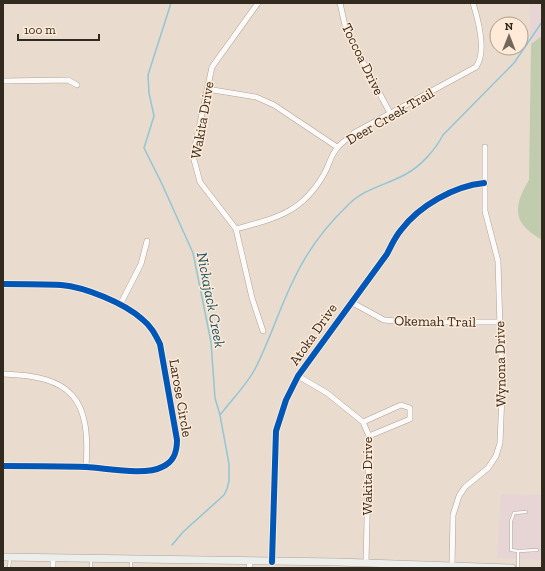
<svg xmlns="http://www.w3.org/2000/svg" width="545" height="571" font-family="'Zilla Slab',serif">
  <rect width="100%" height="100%" fill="#e9dcce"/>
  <path fill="#e7d5d6" d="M 529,3 L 542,3 L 542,36 L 531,44 Z
    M 501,494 L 542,495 L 542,560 L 497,558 Z"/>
  <path fill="#c1ccae" d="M 542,36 L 542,240 C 536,236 529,232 525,227 C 511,213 521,193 529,180 L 531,44 Z"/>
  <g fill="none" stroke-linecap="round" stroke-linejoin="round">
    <path stroke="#92c5d5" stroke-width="1.5" d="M 171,3 L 148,75 L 149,93 L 154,116 L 144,148 L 162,184 L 193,253 L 211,342 L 215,398 L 220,415 L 229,464 L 229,481 L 227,489 L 224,495 L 183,532 L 172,545
      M 220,415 C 232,399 246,386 255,369 C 270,340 279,309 294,279 C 307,251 327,225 349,204 C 365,188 387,185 406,174 C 421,166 435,150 443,135 L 514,63 L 542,22"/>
    <defs>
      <path id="lane" d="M 518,551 L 537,550
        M 91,559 L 91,568
        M 9,568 L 10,558
        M 131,568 L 131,561
        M 518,568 L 518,551 L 511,550 L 511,521 L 514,513 L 526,512"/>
      <path id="street" d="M 258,3 L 212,67 L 193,156 L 200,182 L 236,229 L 252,298 L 263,331
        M 340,3 L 346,30 L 390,113
        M 3,81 L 68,80 L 77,85
        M 207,89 L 256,97 L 274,105 L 337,147
        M 236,229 C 276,218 302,213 324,174 C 329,166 331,154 338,147 C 342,142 349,138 354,133 L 476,67 C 487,52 478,19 473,3
        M 3,284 C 22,284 42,284 61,285 C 85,287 124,303 142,319 C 151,326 155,334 160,344 L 177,440 C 177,452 174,462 162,467 C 145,476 106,468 86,467 C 58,466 31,466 3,466
        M 351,302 L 384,320 L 407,322 L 499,322
        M 120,305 L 141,264 L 147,241
        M 3,374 C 72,376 91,398 86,467
        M 298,376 L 327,393 L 363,422 L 369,436 L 366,563
        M 363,422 L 401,405 L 410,408 L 410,419 L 369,436
        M 53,558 L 53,568
        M 272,562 L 276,431 L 286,400 L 298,376 L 387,254 C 391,246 395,237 401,230 C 419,206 454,186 484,183
        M 452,566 L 453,515 L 459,496 L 465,487 L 488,468 L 496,456 L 500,443 L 502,394 L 498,261 L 485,211 L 485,147
        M 249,568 L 250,562"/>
      <path id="secondary" d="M 3,557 L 338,562 L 512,568"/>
    </defs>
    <use href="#lane" stroke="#aea399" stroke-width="3.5"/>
    <use href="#street" stroke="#aea399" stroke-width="6"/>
    <use href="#secondary" stroke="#aea399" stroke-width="8"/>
    <use href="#lane" stroke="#fcfaf8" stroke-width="2.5"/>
    <use href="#street" stroke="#fcfaf8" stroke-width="5"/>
    <use href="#secondary" stroke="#ebeeea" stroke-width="7"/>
    <defs>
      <path id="cycleway" d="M 3,284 C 22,284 42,284 61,285 C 85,287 124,303 142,319 C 151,326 155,334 160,344 L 177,440 C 177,452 174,462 162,467 C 145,476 106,468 86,467 C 58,466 31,466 3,466
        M 272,562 L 276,431 L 286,400 L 298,376 L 387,254 C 391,246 395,237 401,230 C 419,206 454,186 484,183"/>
    </defs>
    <use href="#cycleway" stroke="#feead6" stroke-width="8"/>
    <use href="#cycleway" stroke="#0057b8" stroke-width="6"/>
  </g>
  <g text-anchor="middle" stroke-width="3" stroke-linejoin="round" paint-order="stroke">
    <g font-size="14" fill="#32291f" stroke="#feead6">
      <text transform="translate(363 59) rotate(64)" y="5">Toccoa Drive</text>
      <text transform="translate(390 116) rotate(-30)" y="5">Deer Creek Trail</text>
      <text transform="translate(202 120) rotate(-80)" y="5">Wakita Drive</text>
      <text transform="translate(435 321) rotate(1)" y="5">Okemah Trail</text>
      <text transform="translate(313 334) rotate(-55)" y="5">Atoka Drive</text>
      <text transform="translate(500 364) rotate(-91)" y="5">Wynona Drive</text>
      <text transform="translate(181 398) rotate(80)" y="5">Larose Circle</text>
      <text transform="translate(367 476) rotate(-90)" y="5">Wakita Drive</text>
    </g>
    <g font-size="15" font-style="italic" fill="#15556a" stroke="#feead6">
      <text transform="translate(211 300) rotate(79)" y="5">Nickajack Creek</text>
    </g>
  </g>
  <rect width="545" height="571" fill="none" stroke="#32291f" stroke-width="8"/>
  <g transform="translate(509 36)"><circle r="19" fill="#feead6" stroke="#ac9d8d"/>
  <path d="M0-3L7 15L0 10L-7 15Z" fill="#72685c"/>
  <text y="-6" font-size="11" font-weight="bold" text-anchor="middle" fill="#32291f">N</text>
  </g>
  <path d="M18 34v6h81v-6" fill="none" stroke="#32291f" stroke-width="2"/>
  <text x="24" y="34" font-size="12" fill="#32291f" stroke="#feead6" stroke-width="3" paint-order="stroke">100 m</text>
</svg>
